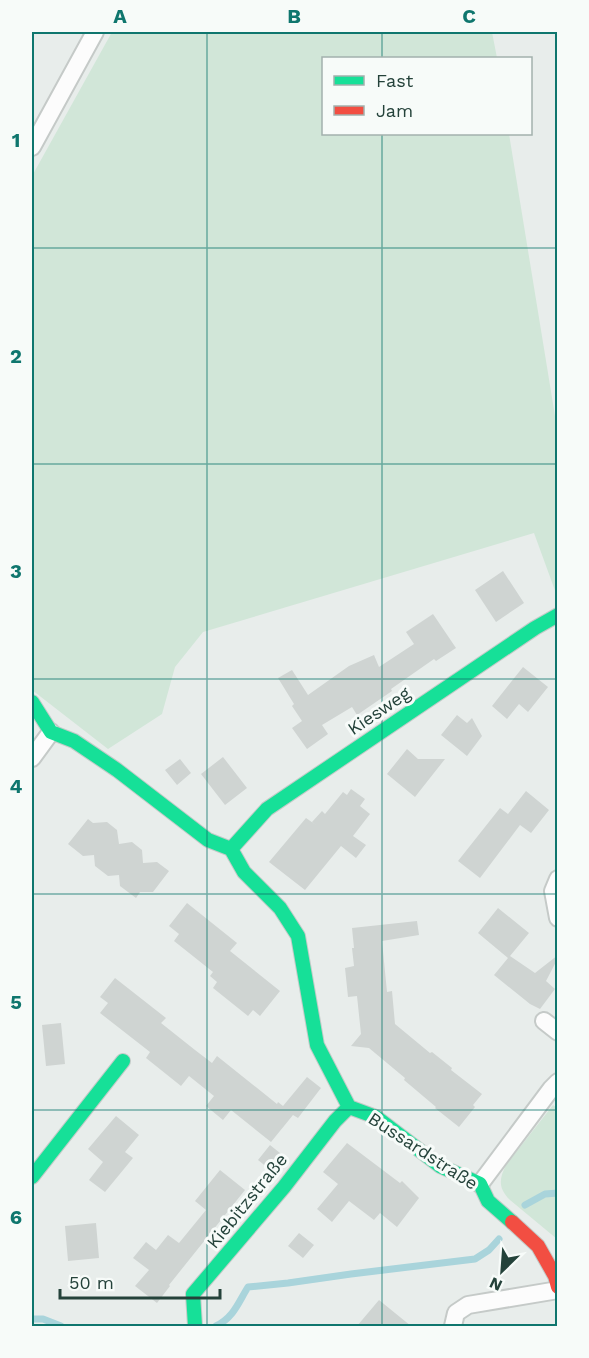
<svg xmlns="http://www.w3.org/2000/svg" width="589" height="1358" font-family="'Work Sans',sans-serif">
  <rect width="100%" height="100%" fill="#e8edeb"/>
  <path fill="#d1e6d8" d="M 112,32 L 492,32 L 497,58 L 324,58 L 324,134 L 509,134 L 555,416 L 557,416 L 557,596 L 534,533 L 203,632 L 175,667 L 162,714 L 108,749 L 32,690 L 32,176 Z
    M 553,1105 L 558,1109 L 557,1239 L 510,1200 C 498,1188 499,1179 506,1165 Z"/>
  <g fill="none" stroke-linecap="round" stroke-linejoin="round">
    <path stroke="#a9d4db" stroke-width="7" d="M 525,1205 L 545,1194 L 558,1193
      M 32,1319 L 43,1319 L 61,1326
      M 216,1326 C 234,1317 238,1303 248,1287 L 288,1283 L 351,1274 L 475,1259 L 489,1250 L 499,1239"/>
  </g>
  <path fill="#cfd4d2" d="M 503,571 L 524,603 L 496,622 L 475,590 Z
    M 433,614 L 456,648 L 436,661 L 434,659 L 391,689 L 392,691 L 357,715 L 352,707 L 322,725 L 328,734 L 307,749 L 292,728 L 302,721 L 292,706 L 294,704 L 278,678 L 292,670 L 308,695 L 349,666 L 374,655 L 379,667 L 414,644 L 406,632 Z
    M 523,667 L 548,687 L 528,712 L 519,704 L 507,719 L 492,706 Z
    M 457,715 L 467,723 L 472,718 L 482,736 L 467,756 L 441,735 Z
    M 407,749 L 418,759 L 445,759 L 415,797 L 387,774 Z
    M 223,757 L 247,788 L 225,805 L 201,774 Z
    M 180,759 L 191,773 L 177,785 L 165,770 Z
    M 351,789 L 365,799 L 360,806 L 370,814 L 353,836 L 366,845 L 356,858 L 341,846 L 305,890 L 269,862 L 306,818 L 316,825 L 312,822 L 322,811 L 325,814 L 343,792 L 347,795 Z
    M 526,791 L 549,810 L 531,833 L 520,825 L 480,878 L 458,861 L 500,808 L 508,814 Z
    M 88,819 L 93,823 L 107,822 L 117,830 L 119,844 L 132,842 L 142,850 L 143,863 L 157,862 L 169,871 L 153,892 L 140,892 L 136,898 L 120,886 L 119,875 L 108,876 L 95,866 L 94,855 L 83,856 L 68,844 Z
    M 187,903 L 237,943 L 230,951 L 280,991 L 260,1016 L 253,1010 L 248,1016 L 213,988 L 217,982 L 210,976 L 213,972 L 174,941 L 179,934 L 169,926 Z
    M 498,908 L 529,933 L 510,956 L 535,973 L 558,955 L 558,958 L 546,981 L 555,989 L 540,1009 L 530,1004 L 494,975 L 508,958 L 478,933 Z
    M 417,921 L 419,935 L 382,941 L 387,992 L 392,991 L 395,1024 L 430,1053 L 432,1052 L 452,1068 L 451,1070 L 482,1094 L 473,1105 L 475,1107 L 459,1127 L 435,1108 L 436,1107 L 404,1080 L 405,1078 L 369,1048 L 351,1046 L 361,1034 L 357,996 L 348,997 L 345,968 L 354,966 L 352,948 L 354,948 L 352,928 Z
    M 115,978 L 166,1018 L 161,1023 L 195,1050 L 212,1063 L 217,1056 L 277,1104 L 278,1102 L 283,1106 L 307,1077 L 321,1088 L 298,1118 L 293,1115 L 271,1142 L 231,1110 L 223,1120 L 206,1106 L 214,1096 L 189,1076 L 181,1086 L 146,1058 L 150,1052 L 100,1013 L 108,1003 L 100,997 Z
    M 61,1023 L 65,1064 L 46,1066 L 42,1025 Z
    M 116,1116 L 139,1135 L 125,1152 L 133,1158 L 105,1192 L 89,1180 L 103,1162 L 88,1149 Z
    M 347,1143 L 400,1183 L 402,1181 L 419,1198 L 397,1227 L 380,1213 L 374,1220 L 349,1201 L 332,1222 L 317,1209 L 338,1184 L 323,1172 Z
    M 270,1145 L 285,1157 L 273,1172 L 258,1160 Z
    M 220,1170 L 245,1190 L 169,1285 L 170,1286 L 157,1303 L 135,1286 L 149,1270 L 133,1258 L 146,1242 L 156,1250 L 168,1235 L 179,1243 L 206,1210 L 195,1201 Z
    M 96,1223 L 99,1258 L 68,1261 L 65,1226 Z
    M 299,1233 L 314,1245 L 303,1258 L 288,1246 Z
    M 379,1300 L 411,1326 L 357,1326 Z"/>
  <g fill="none" stroke-linecap="round" stroke-linejoin="round">
    <defs>
      <path id="street" d="M 32,147 L 95,32
        M 32,758 L 51,732
        M 558,879 L 553,891 L 558,918
        M 544,1021 L 558,1032
        M 480,1184 L 551,1089 L 558,1082
        M 453,1326 L 456,1313 L 468,1305 L 558,1290"/>
      <path id="fast" d="M 32,702 L 51,732 L 74,741 L 117,770 L 208,840 L 231,849 L 244,872 L 280,908 L 298,936 L 317,1045 L 349,1107 L 376,1117 L 440,1166 L 480,1184 L 488,1201 L 512,1222
        M 231,849 L 267,809 L 535,628 L 558,615
        M 32,1177 L 123,1061
        M 195,1326 L 193,1294 L 284,1187 L 335,1121 L 349,1107"/>
      <path id="jam" d="M 512,1222 L 538,1246 L 555,1276 L 558,1287"/>
    </defs>
    <use href="#street" stroke="#c5cac8" stroke-width="20"/>
    <use href="#fast" stroke="#c3cbc8" stroke-width="16"/>
    <use href="#jam" stroke="#c3cbc8" stroke-width="16"/>
    <use href="#street" stroke="#fcfcfc" stroke-width="16"/>
    <use href="#fast" stroke="#16e098" stroke-width="14"/>
    <use href="#jam" stroke="#f24e42" stroke-width="14"/>
  </g>
  <path fill="none" stroke="#0f766e" stroke-width="1.5" stroke-opacity="0.55" d="M 207,32 L 207,1326M 382,32 L 382,58M 382,134 L 382,1326M 32,248 L 558,248M 32,464 L 558,464M 32,679 L 558,679M 32,894 L 558,894M 32,1110 L 558,1110"/>
  <g text-anchor="middle" stroke-width="6" stroke-linejoin="round" paint-order="stroke">
    <g font-size="18" fill="#24423a" stroke="#f7fbf9">
      <text transform="translate(379 711) rotate(-34)" y="6">Kiesweg</text>
      <text transform="translate(423 1151) rotate(33)" y="6">Bussardstraße</text>
      <text transform="translate(247 1201) rotate(-51)" y="6">Kiebitzstraße</text>
    </g>
  </g>
  <rect width="589" height="1358" fill="none" stroke="#f7fbf9" stroke-width="66"/>
  <rect x="322" y="57" width="210" height="78" fill="#f7fbf9" stroke="#a3b1ad" stroke-width="1.5"/>
  <rect x="334" y="76" width="30" height="9" fill="#16e098" stroke="#a3b1ad" stroke-width="1.5"/>
  <text x="376" y="87" font-size="18" fill="#24423a">Fast</text>
  <rect x="334" y="106" width="30" height="9" fill="#f24e42" stroke="#a3b1ad" stroke-width="1.5"/>
  <text x="376" y="117" font-size="18" fill="#24423a">Jam</text>
  <g transform="translate(502 1271) rotate(205)" stroke="#f7fbf9" stroke-width="4.5" paint-order="stroke">
  <path d="M0-4.5L10 22L0 15L-10 22Z" fill="#24423a"/>
  <text y="-9" font-size="16" font-weight="bold" text-anchor="middle" fill="#24423a">N</text>
  </g>
  <path d="M60 1289v9h160v-9" fill="none" stroke="#24423a" stroke-width="3"/>
  <text x="69" y="1289" font-size="18" fill="#24423a" stroke="#f7fbf9" stroke-width="4.5" paint-order="stroke">50 m</text>
  <rect x="33" y="33" width="523" height="1292" fill="none" stroke="#0f766e" stroke-width="2"/>
  <g font-size="20" text-anchor="middle" font-weight="bold" fill="#0f766e">
    <text x="120" y="23">A</text>
    <text x="294" y="23">B</text>
    <text x="469" y="23">C</text>
    <text x="16" y="147">1</text>
    <text x="16" y="363">2</text>
    <text x="16" y="578">3</text>
    <text x="16" y="793">4</text>
    <text x="16" y="1009">5</text>
    <text x="16" y="1224">6</text>
  </g>
</svg>
